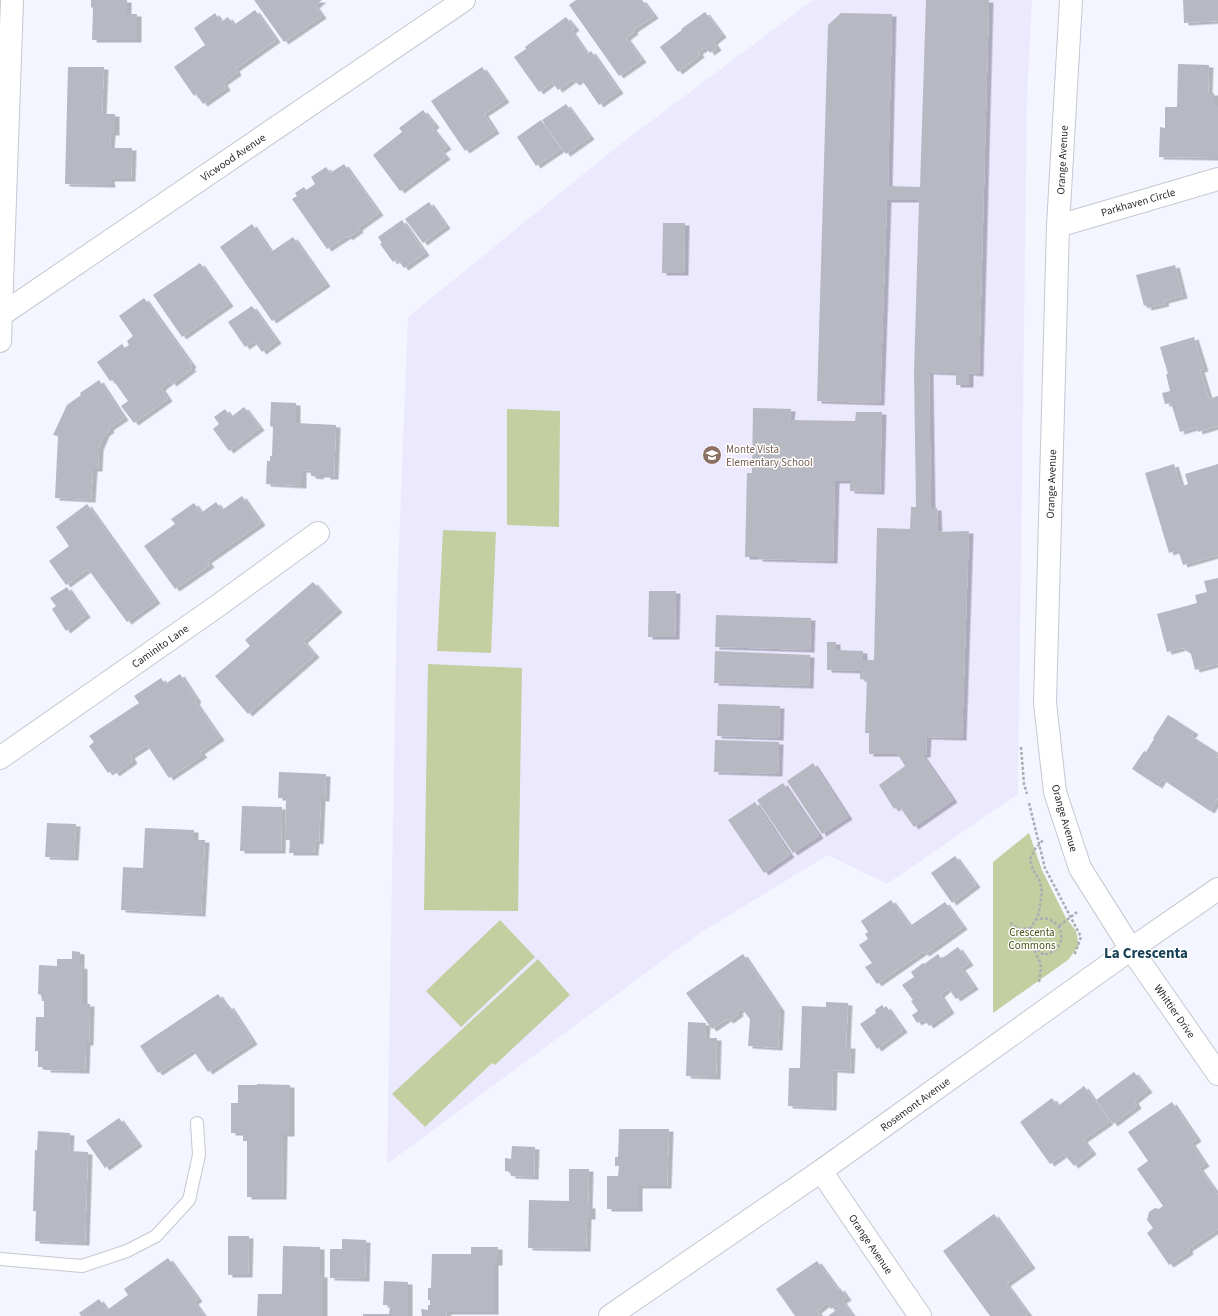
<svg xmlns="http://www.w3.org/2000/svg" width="1218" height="1316" font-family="'Source Sans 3',sans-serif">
  <defs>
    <filter id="shadow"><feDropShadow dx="4.5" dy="2.5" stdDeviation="0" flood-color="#0004"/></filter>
  </defs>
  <rect width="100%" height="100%" fill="#f3f5ff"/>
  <path fill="#ece9ff" d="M 813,0 L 1032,0 L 1027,97 L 1018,794 L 887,884 L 828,855 L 700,933 L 387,1164 L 397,593 L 408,317 L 618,146 Z"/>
  <path fill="#c3cea1" d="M 507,409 L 560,411 L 559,527 L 507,525 Z
    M 443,530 L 496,532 L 491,653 L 437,651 Z
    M 428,664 L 522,668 L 518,911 L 424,910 Z
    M 1029,833 L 1042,870 L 1066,918 L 1076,931 L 1079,945 L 1068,960 L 993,1013 L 993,862 Z
    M 500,920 L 535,957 L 461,1027 L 426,991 Z
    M 538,959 L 570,995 L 495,1065 L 492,1063 L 425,1127 L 392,1094 Z"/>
  <path fill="#b7b9c2" filter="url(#shadow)" d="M 91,0 L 127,0 L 127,14 L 137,14 L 137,40 L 92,40 L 93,8 L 91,7 Z
    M 254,0 L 322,0 L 315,6 L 322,16 L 284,42 Z
    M 576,0 L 642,0 L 654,16 L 633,30 L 634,32 L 626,38 L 642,60 L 619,76 L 569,5 Z
    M 926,0 L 989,0 L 979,374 L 969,373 L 969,385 L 956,385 L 956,373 L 929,372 L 931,508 L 937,508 L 938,532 L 969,531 L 962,738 L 927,737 L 926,755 L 922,755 L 953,800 L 914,827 L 899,806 L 894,809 L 879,785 L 905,766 L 902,761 L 897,754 L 869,754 L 869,733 L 865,733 L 867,680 L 860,679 L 860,671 L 827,670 L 827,642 L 836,642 L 836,650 L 863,651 L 863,660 L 874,660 L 877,528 L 910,529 L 911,507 L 916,507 L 914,372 L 919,200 L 887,200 L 880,403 L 817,401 L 828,25 L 841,13 L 892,14 L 888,186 L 920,187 Z
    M 1183,0 L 1218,0 L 1218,21 L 1184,23 Z
    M 255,10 L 276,40 L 235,69 L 237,73 L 223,83 L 226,88 L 203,104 L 196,94 L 194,96 L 174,67 L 205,45 L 194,28 L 215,13 L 221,22 L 228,17 L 234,25 Z
    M 705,12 L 722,35 L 713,42 L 717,48 L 710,53 L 706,47 L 698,52 L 700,55 L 678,72 L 660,47 L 682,30 L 681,29 Z
    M 566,17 L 575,28 L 571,31 L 587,54 L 591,51 L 619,91 L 599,105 L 581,79 L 575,83 L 572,80 L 558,90 L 552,82 L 539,92 L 514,57 L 526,49 L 525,47 Z
    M 1178,64 L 1209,65 L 1208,93 L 1214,93 L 1214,105 L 1218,105 L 1218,158 L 1159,157 L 1160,127 L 1165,128 L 1165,107 L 1177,107 Z
    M 68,67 L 104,67 L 102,114 L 115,114 L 115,133 L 111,133 L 110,148 L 132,148 L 131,179 L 110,179 L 111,185 L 65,184 Z
    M 482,67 L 505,100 L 484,114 L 495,131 L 465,151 L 431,101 Z
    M 566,104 L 590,137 L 566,154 L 542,120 Z
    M 423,110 L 435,125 L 432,128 L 447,147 L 441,151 L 446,157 L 400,191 L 373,155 L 402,132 L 399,128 Z
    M 541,120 L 561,149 L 536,166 L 517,137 Z
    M 344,164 L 379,213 L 358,228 L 359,230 L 348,238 L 347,236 L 327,249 L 292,199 L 297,196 L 295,193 L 304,187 L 306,190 L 315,184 L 311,177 L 326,167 L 330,173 Z
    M 429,202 L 446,226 L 423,243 L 405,219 Z
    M 402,220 L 425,253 L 404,268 L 397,259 L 393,262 L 380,244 L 382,243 L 378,237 Z
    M 663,223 L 685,223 L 684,273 L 662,273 Z
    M 252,224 L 271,252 L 293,237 L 326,284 L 272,321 L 220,247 Z
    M 200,263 L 229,304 L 182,337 L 153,295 Z
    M 1175,265 L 1183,296 L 1164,301 L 1165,304 L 1147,308 L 1146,305 L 1144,306 L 1136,275 Z
    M 144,298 L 192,365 L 190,367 L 192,369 L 172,384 L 170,381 L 161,388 L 168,399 L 134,423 L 121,406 L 128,401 L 113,380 L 110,381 L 97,362 L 122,344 L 125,348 L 129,345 L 127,341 L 133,336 L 119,316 Z
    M 252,306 L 277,341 L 262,352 L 254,341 L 245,347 L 228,322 Z
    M 1194,337 L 1204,369 L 1200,370 L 1209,399 L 1218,396 L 1218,426 L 1198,432 L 1197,427 L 1180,432 L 1171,403 L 1165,404 L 1162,393 L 1170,391 L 1166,374 L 1168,374 L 1160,347 Z
    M 99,380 L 124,418 L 109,428 L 110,430 L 105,434 L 99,448 L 98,469 L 93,469 L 91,500 L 55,498 L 58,436 L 53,435 L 67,405 L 81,395 L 80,393 Z
    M 271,402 L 296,403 L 296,423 L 336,425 L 334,477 L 326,477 L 326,475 L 319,475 L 319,477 L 311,476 L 311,471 L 302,470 L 302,486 L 266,484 L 267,461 L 270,461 L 270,456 L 272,456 L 273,427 L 270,426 Z
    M 244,407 L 260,428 L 229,451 L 213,429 L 219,424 L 214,417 L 225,409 L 231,417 Z
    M 753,408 L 791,409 L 790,420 L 855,421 L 856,412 L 882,412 L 880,492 L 850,491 L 850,481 L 835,481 L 833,561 L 758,559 L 758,557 L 745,557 L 747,473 L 752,473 Z
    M 1174,464 L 1181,487 L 1188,484 L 1185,474 L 1218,464 L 1218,555 L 1183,565 L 1178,550 L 1169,553 L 1145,473 Z
    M 242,496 L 261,523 L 207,561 L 210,565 L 175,589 L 144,546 L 175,524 L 171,519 L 194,503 L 201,513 L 216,502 L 222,510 Z
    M 87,504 L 156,601 L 127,622 L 88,569 L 66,585 L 49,561 L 69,546 L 56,527 Z
    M 1218,578 L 1218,664 L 1195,670 L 1191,654 L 1183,648 L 1167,652 L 1157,614 L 1197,603 L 1195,595 L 1207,592 L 1204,581 Z
    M 313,582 L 338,610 L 303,641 L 315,655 L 248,714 L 215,676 L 250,646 L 245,640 Z
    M 67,587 L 86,615 L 66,631 L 52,609 L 56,606 L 50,598 Z
    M 649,591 L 676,591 L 675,637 L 648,637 Z
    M 716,615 L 811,618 L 810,650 L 715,647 Z
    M 715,651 L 810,655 L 809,686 L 714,683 Z
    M 180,674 L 197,700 L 195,702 L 220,738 L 200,752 L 203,755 L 169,778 L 147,745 L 130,756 L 133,761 L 115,774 L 112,770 L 108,773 L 89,746 L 94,742 L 89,736 L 139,703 L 134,696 L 161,678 L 165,684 Z
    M 718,704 L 780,706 L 779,738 L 717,736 Z
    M 1168,715 L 1194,732 L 1191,736 L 1218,753 L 1216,756 L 1218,758 L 1218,798 L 1210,811 L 1162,779 L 1158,786 L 1132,769 L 1144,751 L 1146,752 L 1154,739 L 1153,738 Z
    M 715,740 L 779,742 L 778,774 L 714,772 Z
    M 813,763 L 848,817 L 822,834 L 787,781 Z
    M 279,772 L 326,774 L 325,799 L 321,799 L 319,842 L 315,841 L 314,853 L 289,853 L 290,840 L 285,840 L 286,798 L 278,798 Z
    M 783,783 L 819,836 L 793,853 L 757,800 Z
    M 755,802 L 790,855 L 764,873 L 728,820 Z
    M 242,806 L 282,807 L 281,851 L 240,851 Z
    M 47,823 L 76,824 L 74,858 L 45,857 Z
    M 145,828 L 194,830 L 194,840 L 205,840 L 201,914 L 121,910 L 123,867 L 143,868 Z
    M 955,856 L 976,885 L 952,903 L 931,873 Z
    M 891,900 L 910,926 L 945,902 L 963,927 L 925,954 L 923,952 L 877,984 L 865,967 L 872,963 L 859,945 L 868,939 L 865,934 L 868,932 L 861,921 Z
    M 958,947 L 969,963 L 961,968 L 974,987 L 956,999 L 948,988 L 940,995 L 950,1011 L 929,1026 L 924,1019 L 917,1023 L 912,1015 L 918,1011 L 911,1001 L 913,1000 L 902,985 L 914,977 L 911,972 L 923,963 L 924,964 L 938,954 L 941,959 Z
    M 72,951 L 80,952 L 80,966 L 83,967 L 83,1004 L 90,1004 L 89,1043 L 86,1043 L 85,1071 L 46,1070 L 46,1067 L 38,1067 L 38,1051 L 35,1051 L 36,1017 L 44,1017 L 44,1001 L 42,1001 L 41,995 L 38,994 L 39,965 L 57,966 L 57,959 L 72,959 Z
    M 743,954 L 780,1009 L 778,1048 L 748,1046 L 750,1019 L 742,1009 L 738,1011 L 739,1014 L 729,1021 L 727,1019 L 712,1029 L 686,993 Z
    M 218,994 L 227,1007 L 229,1005 L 253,1042 L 208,1072 L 193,1050 L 158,1073 L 140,1046 Z
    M 826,1002 L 848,1003 L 846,1046 L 851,1046 L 850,1071 L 833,1070 L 832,1108 L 788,1106 L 789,1068 L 800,1068 L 802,1006 L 826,1007 Z
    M 882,1005 L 884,1008 L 886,1006 L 903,1030 L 877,1049 L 860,1024 L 876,1013 L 875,1010 Z
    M 688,1022 L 706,1023 L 705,1038 L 717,1038 L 716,1077 L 686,1076 Z
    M 1134,1072 L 1148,1090 L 1134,1101 L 1137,1106 L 1113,1124 L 1096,1100 Z
    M 257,1084 L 290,1085 L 290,1134 L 283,1134 L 282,1197 L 247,1197 L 247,1141 L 243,1141 L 243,1133 L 231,1133 L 231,1103 L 238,1103 L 238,1085 L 257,1085 Z
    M 1084,1086 L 1109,1122 L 1083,1140 L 1092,1152 L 1074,1166 L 1064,1154 L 1050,1164 L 1020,1122 L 1052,1098 L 1058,1106 Z
    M 1172,1102 L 1197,1139 L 1191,1143 L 1205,1164 L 1199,1168 L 1218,1195 L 1218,1229 L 1188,1249 L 1189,1252 L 1169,1265 L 1147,1233 L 1153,1228 L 1147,1220 L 1149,1212 L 1155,1208 L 1159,1209 L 1163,1206 L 1137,1169 L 1148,1161 L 1128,1132 Z
    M 119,1118 L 138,1144 L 105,1168 L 86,1141 Z
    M 619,1129 L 669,1129 L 667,1186 L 638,1186 L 638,1209 L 607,1209 L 607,1176 L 618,1176 L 619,1166 L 615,1166 L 615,1157 L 618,1157 Z
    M 38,1131 L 70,1133 L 69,1151 L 88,1152 L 85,1243 L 35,1241 L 36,1211 L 33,1211 L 35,1150 L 37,1150 Z
    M 512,1146 L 535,1147 L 534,1177 L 511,1176 L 510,1172 L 505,1171 L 505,1158 L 511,1159 Z
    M 569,1169 L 589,1169 L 588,1206 L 591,1206 L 591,1217 L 587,1217 L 586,1249 L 528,1248 L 529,1200 L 569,1201 Z
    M 994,1214 L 1031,1266 L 1006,1284 L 1028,1314 L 1025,1316 L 990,1316 L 943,1251 Z
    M 228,1236 L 249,1236 L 248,1275 L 228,1275 Z
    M 342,1239 L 366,1240 L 365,1279 L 330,1278 L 330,1249 L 342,1249 Z
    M 283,1246 L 320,1247 L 320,1275 L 323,1275 L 323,1316 L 257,1316 L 258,1294 L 282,1294 Z
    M 471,1247 L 498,1247 L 498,1263 L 494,1263 L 494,1312 L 447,1312 L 446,1316 L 422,1316 L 421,1309 L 428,1310 L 428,1305 L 430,1305 L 430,1300 L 428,1300 L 428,1288 L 431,1288 L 432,1254 L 471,1254 Z
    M 168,1258 L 198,1299 L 194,1302 L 204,1316 L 81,1316 L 79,1313 L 99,1299 L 107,1310 L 128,1295 L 124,1289 Z
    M 817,1261 L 838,1290 L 840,1288 L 847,1298 L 842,1301 L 852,1315 L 850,1316 L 828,1316 L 839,1308 L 837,1305 L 831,1309 L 827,1303 L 817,1311 L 820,1316 L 795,1316 L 776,1289 Z
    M 384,1281 L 408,1282 L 408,1316 L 363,1316 L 363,1314 L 389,1314 L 390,1305 L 383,1305 Z"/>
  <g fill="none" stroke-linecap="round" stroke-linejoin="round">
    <defs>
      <path id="lane" d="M 0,1259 L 82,1266 L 127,1251 L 156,1236 L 189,1200 L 199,1155 L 197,1123"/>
      <path id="street" d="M 1071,0 L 1058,226 L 1045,703 L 1055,792 L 1080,868 L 1131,949 L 1218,1074
        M 1058,226 L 1218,179
        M 1,315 L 464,0
        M 0,341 L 12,0
        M 0,758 L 216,607 L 318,533
        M 821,1171 L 920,1316"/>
      <path id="secondary" d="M 610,1316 L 821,1171 L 1131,949 L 1218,889"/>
    </defs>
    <use href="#lane" stroke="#c6c8d1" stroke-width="14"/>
    <use href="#street" stroke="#c6c8d1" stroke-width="24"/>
    <use href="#secondary" stroke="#c6c8d1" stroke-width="24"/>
    <path stroke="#abadb4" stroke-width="2.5" stroke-dasharray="3 2" stroke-linecap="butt" d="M 1021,747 L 1024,784 L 1027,794
      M 1029,803 L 1045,868 L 1081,937 L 1074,956
      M 1035,920 C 1052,913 1069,931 1058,947 C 1055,951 1049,953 1044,955 L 1036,949
      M 1010,923 L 1019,929 L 1031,928
      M 1059,926 L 1077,912
      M 1039,982 L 1041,969 L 1040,962 L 1031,943 L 1030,935 L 1031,928 L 1039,913 L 1042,891 L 1039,879 L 1033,870 L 1030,859 L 1035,849 L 1043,840"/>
    <use href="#lane" stroke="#fff" stroke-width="12"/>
    <use href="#street" stroke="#fff" stroke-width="22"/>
    <use href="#secondary" stroke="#fff" stroke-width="22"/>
  </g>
  <defs>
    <symbol id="school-disc" viewBox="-11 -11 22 22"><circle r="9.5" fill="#8d6e63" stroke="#fff"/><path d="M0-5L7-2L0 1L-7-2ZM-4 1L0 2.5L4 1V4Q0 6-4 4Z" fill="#fff"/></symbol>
  </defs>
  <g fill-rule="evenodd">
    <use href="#school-disc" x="701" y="444" width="22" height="22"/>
  </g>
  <g text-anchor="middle" stroke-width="3" stroke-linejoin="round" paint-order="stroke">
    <g font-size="11" fill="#292a2d" stroke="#fff">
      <text transform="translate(233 157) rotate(-34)" y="4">Vicwood Avenue</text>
      <text transform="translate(1062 160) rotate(-87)" y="4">Orange Avenue</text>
      <text transform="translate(1138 202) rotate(-16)" y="4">Parkhaven Circle</text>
      <text transform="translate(1051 484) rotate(-88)" y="4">Orange Avenue</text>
      <text transform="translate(160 646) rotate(-35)" y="4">Caminito Lane</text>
      <text transform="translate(1065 818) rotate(74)" y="4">Orange Avenue</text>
      <text transform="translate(1175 1011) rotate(55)" y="4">Whittier Drive</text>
      <text transform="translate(915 1104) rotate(-36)" y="4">Rosemont Avenue</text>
      <text transform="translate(871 1244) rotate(56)" y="4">Orange Avenue</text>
    </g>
    <g font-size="11" fill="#785e54" stroke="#fff" text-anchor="start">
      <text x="726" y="453">Monte Vista<tspan x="726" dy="13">Elementary School</tspan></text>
    </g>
    <g font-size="11" fill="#475315" stroke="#fff">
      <text x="1032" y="936">Crescenta<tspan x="1032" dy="13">Commons</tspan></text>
    </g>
    <g font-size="15" font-weight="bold" fill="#184258" stroke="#fff">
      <text x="1146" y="958">La Crescenta</text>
    </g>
  </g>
</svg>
